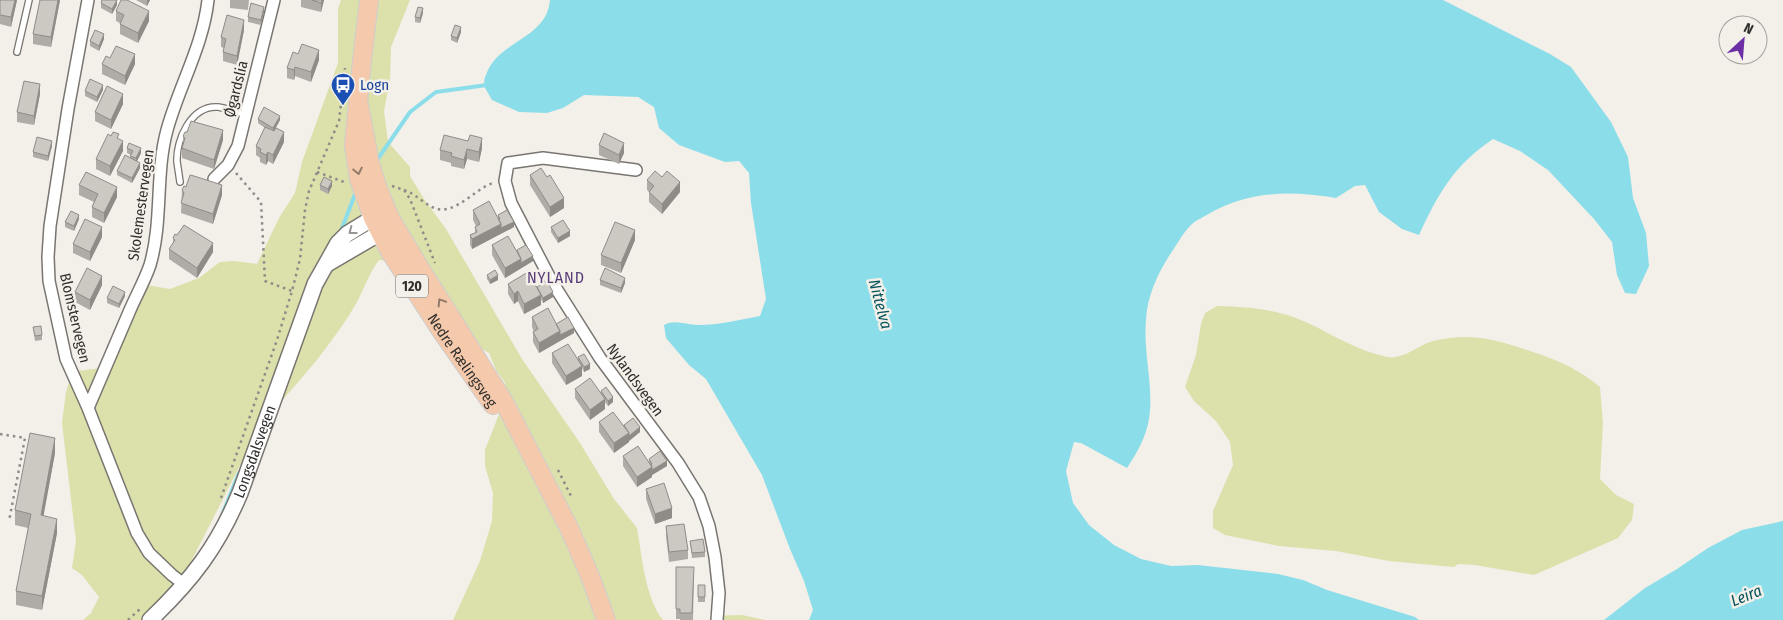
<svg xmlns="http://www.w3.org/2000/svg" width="1783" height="620" font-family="'Fira Sans Condensed',sans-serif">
  <rect width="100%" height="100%" fill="#f3efe9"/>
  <path fill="#dce0ab" d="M 341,0 L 410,0 L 391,47 L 390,79 L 384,111 L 388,142 L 410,167 L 410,176 L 424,199 L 446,229 L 522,359 L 580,443 L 614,499 L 637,528 C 642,556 645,598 663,620 L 453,620 L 480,561 L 492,521 L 493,493 L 485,466 L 485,450 L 505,399 L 505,383 L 496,370 L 489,353 L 467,341 L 390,261 L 379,260 C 370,272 365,286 358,300 C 349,317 337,333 326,348 C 303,379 275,405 254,438 L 175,593 L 156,620 L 83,620 L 91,613 L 99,597 L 82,575 L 72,568 L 76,541 L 62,423 L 66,392 L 74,367 L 77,371 L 102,368 L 146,285 L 170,289 L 199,278 L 220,262 L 234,261 L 257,264 L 279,218 L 295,193 L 302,162 L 338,63 L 338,9 Z
    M 1217,306 C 1252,307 1277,309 1310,324 C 1335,336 1358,351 1387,357 C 1404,360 1418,345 1433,341 C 1471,332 1494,339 1530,351 C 1557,360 1577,368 1600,387 L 1603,423 L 1600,479 L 1616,495 L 1634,504 L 1632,520 L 1618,538 L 1534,575 L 1475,565 L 1458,564 L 1454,567 L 1389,561 L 1336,551 L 1279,546 L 1225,535 L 1213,528 L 1213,511 L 1233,465 L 1230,442 L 1216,421 L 1194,401 L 1185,387 L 1196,355 L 1201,324 L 1205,313 Z
    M 742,615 L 765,620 L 711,620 L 710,616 Z"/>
  <path fill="#8bdee9" d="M 550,0 L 1443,0 L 1550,54 L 1571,67 L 1611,122 L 1628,157 L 1633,198 L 1646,233 L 1649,266 L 1636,294 L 1625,293 L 1617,275 L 1612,242 L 1594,219 L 1548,170 L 1520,151 L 1493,139 C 1454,165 1438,194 1419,235 L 1402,229 L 1379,212 L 1365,185 L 1355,186 L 1336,198 C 1291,191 1251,190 1210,213 C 1204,217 1196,220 1191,225 C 1182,234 1176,246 1169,256 C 1157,275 1147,297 1146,320 C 1143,353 1154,386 1149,419 C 1146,437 1137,453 1127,468 L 1081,443 L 1074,442 L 1066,471 L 1073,503 L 1089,525 L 1114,545 L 1141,559 L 1171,566 L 1198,565 L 1278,574 L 1303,580 L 1327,590 L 1415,617 L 1419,620 L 809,620 L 813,610 L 804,581 L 790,549 L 762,475 L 706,379 L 689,365 L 666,338 L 664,325 C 675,319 686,325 698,325 C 718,325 740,320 760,316 L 766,299 L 751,203 L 749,173 L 739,161 L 725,162 L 679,145 L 659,128 L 654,107 L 638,97 L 584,95 L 563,108 L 547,113 L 519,112 L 492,100 L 484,86 C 484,83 484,78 486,75 C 497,41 547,39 550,0 Z
    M 1783,521 L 1783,620 L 1604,620 L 1645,588 L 1677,569 L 1708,548 L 1742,530 Z"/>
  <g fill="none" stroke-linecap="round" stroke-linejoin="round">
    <path stroke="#8bdee9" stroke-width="4" d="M 375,163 L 410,112 L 436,92 L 487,85
      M 341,231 L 357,189
      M 222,515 L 239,473"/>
    <defs>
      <path id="service" d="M 17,52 L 29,0
        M 180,182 C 179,175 178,168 177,162 C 176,140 191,105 218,107 C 226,108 236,112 245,114"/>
      <path id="minor" d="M 88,0 L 68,109 L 50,226 L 48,257 L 49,281 L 66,359 L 88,408 L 137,533 L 149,553 L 172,575 L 185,585
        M 636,170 L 543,158 L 508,163 L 505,181 L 511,203 L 552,282 L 600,358 L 678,463 L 699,497 L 709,526 L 715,557 L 719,593 L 717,620
        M 214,179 L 228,165 L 238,146 L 274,0
        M 88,408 C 102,375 116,343 130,310 C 136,296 145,280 150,265 C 163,221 155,174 167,130 C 179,86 203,46 208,0"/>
      <g id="secondary">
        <path d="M 327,264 L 380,233 L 387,223"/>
        <path id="s1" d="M 150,620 C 192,580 218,546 240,493 L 315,284 L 338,243 L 347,234 L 373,218 L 384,218"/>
      </g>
      <g id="primary">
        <path id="s2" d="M 369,0 L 362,61 L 354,145 L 359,179 L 373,218 L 389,250 L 442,332 L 493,405"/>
        <path d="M 359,105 L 370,164 L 378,189 L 390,218 L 418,265 L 504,402 L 570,530 L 590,576 L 606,620"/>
      </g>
    </defs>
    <use href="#service" stroke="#797570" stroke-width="8"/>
    <use href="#minor" stroke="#797570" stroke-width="14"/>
    <use href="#secondary" stroke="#797570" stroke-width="18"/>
    <use href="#primary" stroke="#cecdcd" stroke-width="20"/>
    <path stroke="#8f8c88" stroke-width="2.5" stroke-dasharray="2.5 4" stroke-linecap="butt" d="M 317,172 L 344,182
      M 236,173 L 261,202 L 265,281 L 292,291
      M 392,186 L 404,190 L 410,199 L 435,263
      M 404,190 C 416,194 423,203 434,208 C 455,216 474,189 493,183
      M 0,434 L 25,438 L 9,521
      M 558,470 L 571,496
      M 221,498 L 277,340 L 292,291 L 300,259 L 305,210 L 309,191 L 339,121 L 345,68
      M 128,620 L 140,609"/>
    <use href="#service" stroke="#fff" stroke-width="5.5"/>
    <use href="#minor" stroke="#fff" stroke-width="11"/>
    <use href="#secondary" stroke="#fff" stroke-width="15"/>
    <use href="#primary" stroke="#f5caac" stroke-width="18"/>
  </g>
  <path fill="#afaca7" d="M 0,0 L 17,0 L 11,27 L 0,24 Z
    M 40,0 L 60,0 L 51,47 L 33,44 L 33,34 Z
    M 136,0 L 150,0 L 147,6 Z
    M 230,0 L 249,0 L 248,10 L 230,8 Z
    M 301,0 L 324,0 L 321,12 L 301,7 Z
    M 101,3 L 117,5 L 112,14 L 101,8 Z
    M 116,11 L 149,21 L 138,43 L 120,34 L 120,23 L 116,21 Z
    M 264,12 L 261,25 L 248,22 L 248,17 Z
    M 423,13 L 420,23 L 415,22 L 415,17 Z
    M 244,30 L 237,65 L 223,61 L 223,52 L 224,48 L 221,47 L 221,37 Z
    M 461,32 L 457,43 L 451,40 L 451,36 Z
    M 104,39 L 99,51 L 90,46 L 90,41 Z
    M 110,58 L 135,64 L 125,85 L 102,74 L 102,64 Z
    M 319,60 L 311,82 L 295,76 L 294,80 L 287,78 L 287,68 Z
    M 103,90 L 97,102 L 85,96 L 85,91 Z
    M 40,94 L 34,125 L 17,122 L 17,112 Z
    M 123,104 L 111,129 L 95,121 L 95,112 Z
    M 258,119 L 280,120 L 276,128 L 284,142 L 273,164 L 268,161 L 266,165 L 260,162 L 260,158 L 256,155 L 256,146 L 265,128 L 258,123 Z
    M 183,136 L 223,140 L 214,169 L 182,158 L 182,148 L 183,144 Z
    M 119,139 L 123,151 L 110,176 L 96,169 L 96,159 Z
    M 599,145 L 624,153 L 619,164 L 599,155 Z
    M 52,146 L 48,161 L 33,157 L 33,152 Z
    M 127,148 L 141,153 L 137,161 L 140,168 L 132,183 L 117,175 L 117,171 L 130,158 L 131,155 L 127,153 Z
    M 482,148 L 479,162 L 467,159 L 464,169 L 451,166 L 451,163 L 440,160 L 440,150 Z
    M 530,175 L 564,208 L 550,217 L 530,185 Z
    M 647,180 L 680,192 L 662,214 L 649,202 L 649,192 L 647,190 Z
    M 79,185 L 117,197 L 104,223 L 92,217 L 92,207 L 94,202 L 79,195 Z
    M 320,185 L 332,186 L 328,194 L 320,190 Z
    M 182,190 L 222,195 L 213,224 L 181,213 Z
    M 473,210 L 498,218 L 498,215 L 514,227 L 472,249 L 470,245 L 470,235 L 475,233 L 475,227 L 476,226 L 473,220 Z
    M 79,219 L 74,231 L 65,227 L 65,222 Z
    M 551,227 L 570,236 L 558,243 L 551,232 Z
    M 102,237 L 90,261 L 73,253 L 73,244 Z
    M 173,238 L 213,252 L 197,278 L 169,259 L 169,249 L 173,243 Z
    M 635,240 L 621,273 L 601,265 L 601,255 Z
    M 492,245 L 517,252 L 517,250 L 533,261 L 505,278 L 492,255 Z
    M 487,275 L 498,280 L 490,284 L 487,279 Z
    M 600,280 L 625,283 L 621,293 L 600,285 Z
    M 508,284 L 537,288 L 553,297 L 543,303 L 541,299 L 541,305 L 524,314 L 518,301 L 514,304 L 508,294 Z
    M 102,285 L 90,310 L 75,302 L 75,292 Z
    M 125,296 L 119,308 L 107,303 L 107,298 Z
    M 532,317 L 556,324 L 574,333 L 539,353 L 533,342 L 533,332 L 534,332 L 532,327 Z
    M 33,327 L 42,335 L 42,340 L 35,341 Z
    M 552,353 L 578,360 L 578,357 L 590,369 L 584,372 L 582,368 L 582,376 L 566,385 L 552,363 Z
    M 575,389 L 601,393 L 601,391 L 613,402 L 608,406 L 605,402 L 605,409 L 590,420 L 575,398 Z
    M 599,422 L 624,425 L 640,432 L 629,441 L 629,442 L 614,453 L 599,432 Z
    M 55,453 L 43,516 L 57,533 L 42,610 L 16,605 L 16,591 L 28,528 L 15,525 L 15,510 Z
    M 623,456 L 649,461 L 649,459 L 667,466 L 652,475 L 652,477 L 637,487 L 623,466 Z
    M 646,489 L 672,518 L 655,524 L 646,499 Z
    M 666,526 L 688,550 L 688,559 L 669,562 L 666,536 Z
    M 690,541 L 705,552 L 705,557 L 692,558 Z
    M 676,567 L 694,577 L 693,620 L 680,620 L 680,619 L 676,619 Z
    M 698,585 L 705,585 L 705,602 L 698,602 Z"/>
  <path fill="#8f8c88" d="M 15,0 L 17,0 L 11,27 L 11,17 Z
    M 58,0 L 60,0 L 51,47 L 51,37 Z
    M 117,0 L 117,5 L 112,14 L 112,9 Z
    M 147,0 L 150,0 L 147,6 Z
    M 322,0 L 324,0 L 321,12 L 321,3 Z
    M 264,7 L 264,12 L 261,25 L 261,20 Z
    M 423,8 L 423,13 L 420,23 L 420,18 Z
    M 149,11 L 149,21 L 138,43 L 138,33 Z
    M 244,20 L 244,30 L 237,65 L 237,56 Z
    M 461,27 L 461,32 L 457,43 L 457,38 Z
    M 104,34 L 104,39 L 99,51 L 99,46 Z
    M 319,50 L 319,60 L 311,82 L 311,72 Z
    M 135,54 L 135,64 L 125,85 L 125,76 Z
    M 295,67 L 295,76 L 294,80 L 294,70 Z
    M 40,84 L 40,94 L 34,125 L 34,116 Z
    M 103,85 L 103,90 L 97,102 L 97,97 Z
    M 123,94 L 123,104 L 111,129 L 111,120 Z
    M 280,116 L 280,120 L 273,132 L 273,128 Z
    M 223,130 L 223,140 L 214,169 L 214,160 Z
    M 284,132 L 284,142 L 273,164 L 273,155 Z
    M 482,138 L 482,148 L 479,162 L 479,152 Z
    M 52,141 L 52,146 L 48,161 L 48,156 Z
    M 123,141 L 123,151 L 110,176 L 110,166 Z
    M 624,143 L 624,153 L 619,164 L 619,155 Z
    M 141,148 L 141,153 L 136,163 L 136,158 Z
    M 467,149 L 467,159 L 464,169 L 464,160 Z
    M 268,152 L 268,161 L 266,165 L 266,155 Z
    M 140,163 L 140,168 L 132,183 L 132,178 Z
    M 332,181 L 332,186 L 328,194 L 328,189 Z
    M 680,182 L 680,192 L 662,214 L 662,204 Z
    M 222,185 L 222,195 L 213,224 L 213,214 Z
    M 117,187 L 117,197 L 104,223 L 104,213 Z
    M 564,198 L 564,208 L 550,217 L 550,207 Z
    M 79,215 L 79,219 L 74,231 L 74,226 Z
    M 514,222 L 514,227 L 472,249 L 472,239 L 501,224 Z
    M 102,227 L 102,237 L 90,261 L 90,252 Z
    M 635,230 L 635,240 L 621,273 L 621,263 Z
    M 570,231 L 570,236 L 558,243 L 558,238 Z
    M 213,243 L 213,252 L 197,278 L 197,268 Z
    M 533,256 L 533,261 L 505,278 L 505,268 L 521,259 Z
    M 498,275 L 498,280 L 490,284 L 490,280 Z
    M 102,276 L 102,285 L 90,310 L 90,300 Z
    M 625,278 L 625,283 L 621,293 L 621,288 Z
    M 518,291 L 518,301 L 514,304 L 514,294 Z
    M 125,292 L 125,296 L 119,308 L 119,304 Z
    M 553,292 L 553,297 L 543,303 L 543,298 Z
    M 541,295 L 541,305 L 524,314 L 524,304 Z
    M 574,328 L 574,333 L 539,353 L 539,343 L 560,331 Z
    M 590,364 L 590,369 L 584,372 L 584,367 Z
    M 582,366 L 582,376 L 566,385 L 566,376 Z
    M 613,397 L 613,402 L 608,406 L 608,401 Z
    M 605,399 L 605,409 L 590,420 L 590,410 Z
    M 640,427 L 640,432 L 629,441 L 629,442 L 614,453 L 614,443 L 629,433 Z
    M 55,438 L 55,453 L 41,530 L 41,515 Z
    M 667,461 L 667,466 L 652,475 L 652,477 L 637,487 L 637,477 L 652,467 Z
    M 672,508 L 672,518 L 655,524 L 655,514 Z
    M 57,519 L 57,533 L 42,610 L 42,596 Z"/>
  <path fill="#ccc8c2" stroke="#8f8c88" d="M 0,0 L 15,0 L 11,17 L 0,15 Z
    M 40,0 L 58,0 L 51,37 L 33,34 Z
    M 102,0 L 117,0 L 112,9 L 101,3 Z
    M 121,0 L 127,0 L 149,11 L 138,33 L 120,24 L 124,15 L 116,11 Z
    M 312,0 L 322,0 L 321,3 Z
    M 251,3 L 264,7 L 261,20 L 248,17 Z
    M 418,7 L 423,8 L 420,18 L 415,17 Z
    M 227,15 L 244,20 L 237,56 L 223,52 L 226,39 L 221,37 Z
    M 455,25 L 461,27 L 457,38 L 451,36 Z
    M 95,30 L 104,34 L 99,46 L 90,41 Z
    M 302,44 L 319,50 L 311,72 L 295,67 L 294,70 L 287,68 L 293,52 L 298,54 Z
    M 116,46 L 135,54 L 125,76 L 102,64 L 106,56 L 110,58 Z
    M 90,79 L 103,85 L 97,97 L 85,91 Z
    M 24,81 L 40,84 L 34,116 L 17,112 Z
    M 107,86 L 123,94 L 111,120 L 95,112 Z
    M 264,107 L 280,116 L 273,128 L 258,119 Z
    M 191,121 L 223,130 L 214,160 L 182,148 L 185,138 L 183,136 L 185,132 L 187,132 Z
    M 265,127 L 274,131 L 276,128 L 284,132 L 273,155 L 268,152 L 266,155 L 260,152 L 261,149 L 256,146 Z
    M 113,132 L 119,134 L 117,138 L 123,141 L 110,166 L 96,159 L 108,134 L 111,136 Z
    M 604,133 L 624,143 L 619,155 L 599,145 Z
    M 444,135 L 468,141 L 470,135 L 482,138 L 479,152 L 467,149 L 464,160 L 451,156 L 452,153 L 440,150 Z
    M 37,137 L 52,141 L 48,156 L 33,152 Z
    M 129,143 L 141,148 L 136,158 L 130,156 L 133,151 L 127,148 Z
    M 125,155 L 140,163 L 132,178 L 117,171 Z
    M 541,168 L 547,177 L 550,175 L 564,198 L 550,207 L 530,175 Z
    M 655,171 L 662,177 L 667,171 L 680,182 L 662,204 L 649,192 L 654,186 L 647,180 Z
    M 86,172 L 117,187 L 104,213 L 92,207 L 98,194 L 79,185 Z
    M 190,175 L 194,176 L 222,185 L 213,214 L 181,203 L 184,193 L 182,190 L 184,186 L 186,187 Z
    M 324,177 L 332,181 L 328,189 L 320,185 Z
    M 489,201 L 501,224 L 472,239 L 470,235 L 477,232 L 475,227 L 480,224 L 473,210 Z
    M 507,210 L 514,222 L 501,228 L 501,224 L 499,220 L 500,219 L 498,215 Z
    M 71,211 L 79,215 L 74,226 L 65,222 Z
    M 85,219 L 102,227 L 90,252 L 73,244 Z
    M 563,220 L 570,231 L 558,238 L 551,227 Z
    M 615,222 L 635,230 L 621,263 L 601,255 Z
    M 184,225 L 213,243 L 197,268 L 169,249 L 175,240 L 173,238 L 175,234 L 177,235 Z
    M 508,236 L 521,259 L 505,268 L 492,245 Z
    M 526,245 L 533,256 L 521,263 L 521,259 L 517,250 Z
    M 87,268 L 102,276 L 90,300 L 75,292 Z
    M 605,268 L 625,278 L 621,288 L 600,280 Z
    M 495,270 L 498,275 L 490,280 L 487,275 Z
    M 528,272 L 541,295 L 524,304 L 518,291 L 514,294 L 508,284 Z
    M 547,281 L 553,292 L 543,298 L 537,287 Z
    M 113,286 L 125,292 L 119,304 L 107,298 Z
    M 548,308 L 560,331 L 539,343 L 533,332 L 538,329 L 532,317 Z
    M 568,317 L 574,328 L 560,335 L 560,331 L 556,324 Z
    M 41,326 L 42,335 L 35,336 L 33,327 Z
    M 568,344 L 582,366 L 566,376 L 552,353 Z
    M 584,354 L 590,364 L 584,367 L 578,357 Z
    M 590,378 L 605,399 L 590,410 L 575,389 Z
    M 606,387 L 613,397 L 608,401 L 601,391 Z
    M 613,412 L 629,433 L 614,443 L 599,422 Z
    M 633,418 L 640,427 L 629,436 L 629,433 L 624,425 Z
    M 30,433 L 55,438 L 41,515 L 57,519 L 42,596 L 16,591 L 31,514 L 15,510 Z
    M 638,446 L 652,467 L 637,477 L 623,456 Z
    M 660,451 L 667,461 L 652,470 L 652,467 L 651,464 L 652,464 L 649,459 Z
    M 664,483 L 672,508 L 655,514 L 646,489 Z
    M 684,524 L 688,550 L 669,552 L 666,526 Z
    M 703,539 L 705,552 L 692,553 L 690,541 Z
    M 676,567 L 694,567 L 692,613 L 680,613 L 680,609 L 676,609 Z
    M 698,585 L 705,585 L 705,597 L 698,597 Z"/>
  <defs><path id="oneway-chevron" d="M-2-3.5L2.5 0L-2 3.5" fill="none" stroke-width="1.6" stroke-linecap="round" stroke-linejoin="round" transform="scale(1.25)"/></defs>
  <g stroke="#937c6c">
    <use href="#oneway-chevron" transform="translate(358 171) rotate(78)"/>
    <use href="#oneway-chevron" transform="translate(441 302) rotate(-122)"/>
  </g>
  <use stroke="#989796" href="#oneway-chevron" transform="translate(352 231) rotate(143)"/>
  <defs>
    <symbol id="bus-pin" viewBox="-11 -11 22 30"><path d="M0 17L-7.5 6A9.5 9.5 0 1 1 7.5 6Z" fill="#1a4fb4" stroke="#f3efe9"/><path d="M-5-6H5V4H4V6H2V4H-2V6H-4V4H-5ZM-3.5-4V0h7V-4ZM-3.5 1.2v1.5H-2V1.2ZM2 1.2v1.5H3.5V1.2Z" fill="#fff"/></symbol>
  </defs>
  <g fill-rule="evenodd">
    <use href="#bus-pin" x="329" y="71" width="28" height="38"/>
  </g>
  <g text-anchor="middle" stroke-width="5" stroke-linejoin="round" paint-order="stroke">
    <rect fill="#f3efe9" stroke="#6b6965" stroke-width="1" x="396" y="274.5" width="32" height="23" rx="4"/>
    <g font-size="14" font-weight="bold" fill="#312f2d">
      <text x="412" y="291">120</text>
    </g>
    <g font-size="15" fill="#164399" stroke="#f3efe9" text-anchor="start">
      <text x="360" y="90">Logn</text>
    </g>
    <g font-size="15" fill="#312f2d" stroke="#f3efe9">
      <text transform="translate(236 89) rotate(-76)" y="5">Øgardslia</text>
      <text transform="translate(141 205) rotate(-82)" y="5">Skolemestervegen</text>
      <text transform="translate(75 318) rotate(77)" y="5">Blomstervegen</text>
      <text dy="5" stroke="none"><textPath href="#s2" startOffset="390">Nedre Rælingsveg</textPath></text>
      <text transform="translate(635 380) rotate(54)" y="5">Nylandsvegen</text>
      <text dy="5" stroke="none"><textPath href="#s1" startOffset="201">Longsdalsvegen</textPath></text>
    </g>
    <g font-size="16" letter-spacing="1" fill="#5a3e79" stroke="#f3efe9">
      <text x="556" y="283">NYLAND</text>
    </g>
    <g font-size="16" font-style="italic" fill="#05535b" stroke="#f3efe9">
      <text transform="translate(881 304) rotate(75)" y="6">Nittelva</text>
      <text transform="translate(1746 595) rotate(-22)" y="6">Leira</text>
    </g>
  </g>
  <g transform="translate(1743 40) rotate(26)"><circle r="24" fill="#f3efe9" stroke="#a5a29e"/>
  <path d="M0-4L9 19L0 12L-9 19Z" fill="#6d2fa5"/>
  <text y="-8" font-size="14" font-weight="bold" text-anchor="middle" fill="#312f2d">N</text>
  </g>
</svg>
